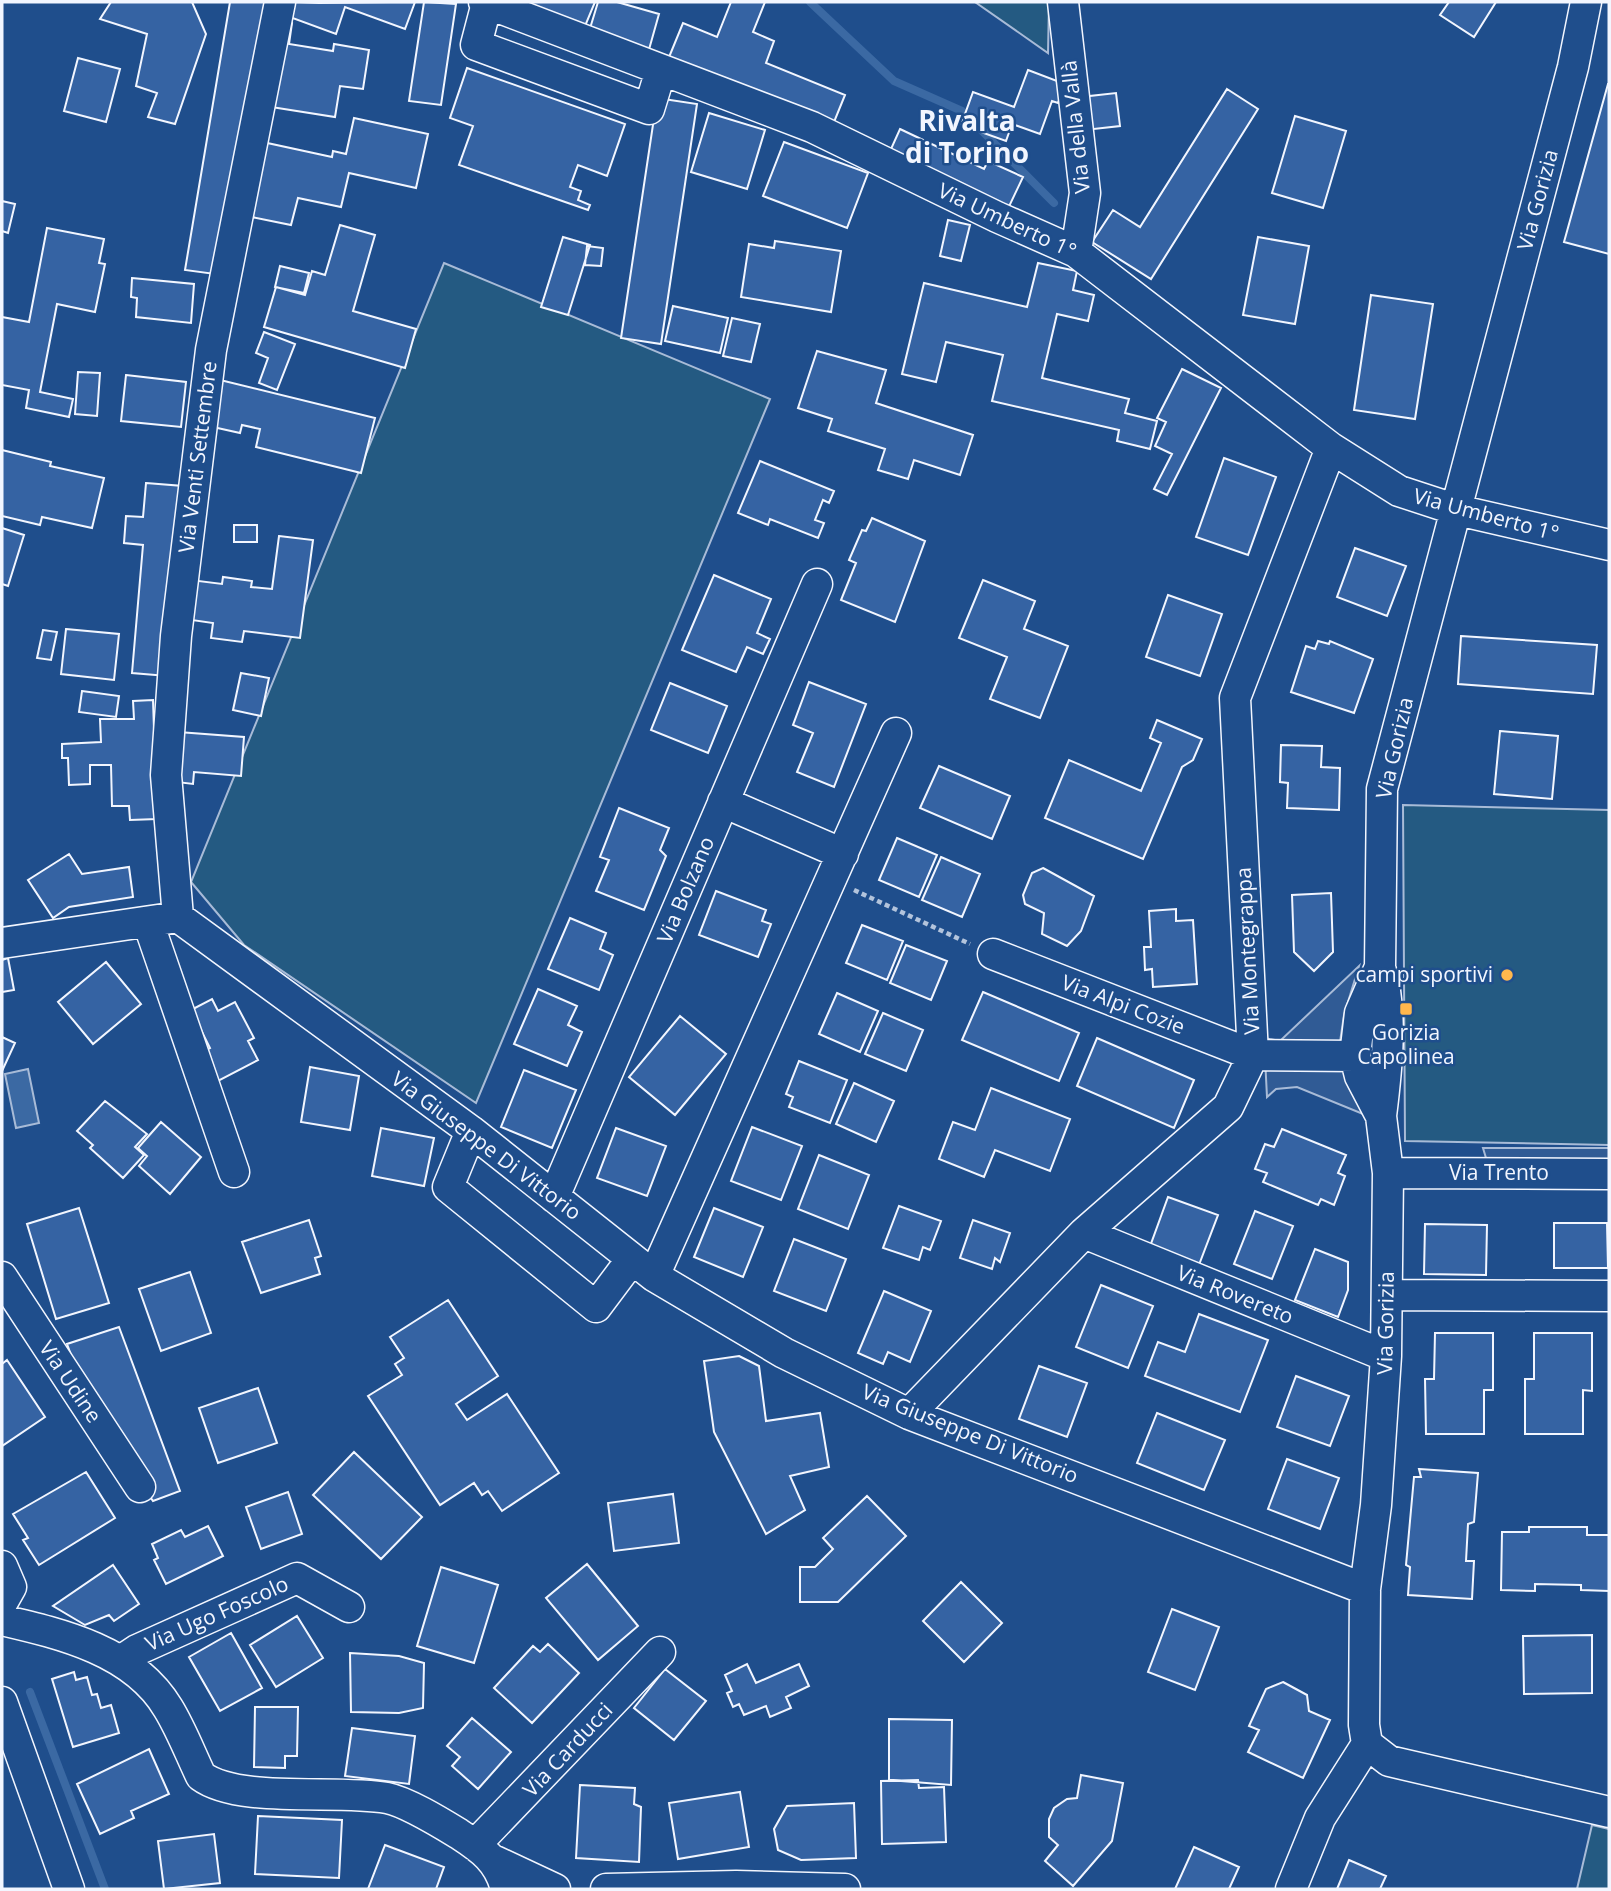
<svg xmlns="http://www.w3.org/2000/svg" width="1611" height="1891" font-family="'Open Sans',sans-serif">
  <rect width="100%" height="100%" fill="#1f4e8c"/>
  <path fill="#245a82" stroke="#a8bbd7" stroke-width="2" d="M 975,2 L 1049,2 L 1048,53 Z
    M 444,263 L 770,399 L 476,1103 L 244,945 L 191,882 Z
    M 1403,805 L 1609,810 L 1609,1145 L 1405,1141 Z
    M 1592,1825 L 1609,1829 L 1609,1889 L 1577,1889 Z"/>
  <path fill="#305b95" stroke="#a8bbd7" stroke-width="2" d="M 1359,966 L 1344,1015 L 1340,1042 L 1363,1114 L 1297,1087 L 1276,1089 L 1267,1097 L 1264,1038 L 1280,1041 Z
    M 1483,1148 L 1609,1148 L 1609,1169 L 1489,1168 Z"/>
  <path fill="#3b69a3" stroke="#a8bbd7" stroke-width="2" d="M 28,1069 L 39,1123 L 16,1128 L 5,1074 Z"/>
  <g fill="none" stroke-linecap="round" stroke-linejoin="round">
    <path stroke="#3b69a3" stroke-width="8" d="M 810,2 L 894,81 L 962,111 L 1054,203
      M 30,1692 L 105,1889"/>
  </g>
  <path fill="#3563a3" stroke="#f2f6ff" stroke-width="2" d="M 111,2 L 192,2 L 206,34 L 175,124 L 148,117 L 157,93 L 136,86 L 147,34 L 100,19 Z
    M 230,2 L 271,2 L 222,275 L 185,270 Z
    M 293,2 L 319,3 L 415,2 L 405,29 L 345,7 L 336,34 L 287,16 Z
    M 424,2 L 456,4 L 441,105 L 409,101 Z
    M 524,2 L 595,2 L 583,31 Z
    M 598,2 L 617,2 L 659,14 L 648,53 L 588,35 Z
    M 731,2 L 765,2 L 753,32 L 774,41 L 766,63 L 845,95 L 832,127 L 667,62 L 683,23 L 717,37 Z
    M 1449,2 L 1496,2 L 1474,37 L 1440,15 Z
    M 267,18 L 292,23 L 289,44 L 333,51 L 334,44 L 369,50 L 363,89 L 340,86 L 335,117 L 253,104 Z
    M 78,58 L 120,69 L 106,122 L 64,111 Z
    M 467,68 L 625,124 L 607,176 L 578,165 L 570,187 L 581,191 L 578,200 L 590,205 L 588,210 L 459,165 L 473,126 L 450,118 Z
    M 1028,70 L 1065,84 L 1058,103 L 1052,101 L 1040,134 L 1012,124 L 1006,141 L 961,125 L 973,92 L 1014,107 Z
    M 1608,84 L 1609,84 L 1609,254 L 1564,242 Z
    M 1227,89 L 1258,109 L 1151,279 L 1092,242 L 1113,210 L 1140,227 Z
    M 1116,93 L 1120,126 L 1085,130 L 1081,97 Z
    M 657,98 L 697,104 L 661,344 L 621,338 Z
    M 709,113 L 765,130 L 747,189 L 691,172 Z
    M 1295,116 L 1346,131 L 1323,208 L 1272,193 Z
    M 354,118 L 428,134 L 416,188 L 349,173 L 341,207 L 298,198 L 291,225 L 242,215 L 258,141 L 332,157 L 333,151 L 346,154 Z
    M 900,129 L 984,169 L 988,161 L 1023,177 L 1004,217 L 886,160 Z
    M 784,142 L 868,173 L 847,228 L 763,196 Z
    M 2,201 L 15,204 L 8,233 L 2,231 Z
    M 948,220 L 970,225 L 961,261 L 940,256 Z
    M 340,225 L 375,235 L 353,311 L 416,329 L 405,368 L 264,327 L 276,287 L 305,295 L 312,271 L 325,275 Z
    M 47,228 L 104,239 L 99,263 L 105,264 L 95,312 L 57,304 L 40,392 L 73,399 L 69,417 L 26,408 L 29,390 L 2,385 L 2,317 L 29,322 Z
    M 563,237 L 590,245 L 568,315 L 541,307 Z
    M 1258,237 L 1309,246 L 1295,324 L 1243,315 Z
    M 775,241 L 841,251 L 831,312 L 741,297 L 749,244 L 774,248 Z
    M 587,246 L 603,248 L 601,266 L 585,265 Z
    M 1038,263 L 1077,271 L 1073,290 L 1094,295 L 1088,321 L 1057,314 L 1042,378 L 1129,399 L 1125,413 L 1157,421 L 1150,449 L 1117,441 L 1119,430 L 992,401 L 1003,355 L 946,342 L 936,382 L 902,374 L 924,283 L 1027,307 Z
    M 280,266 L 309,273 L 304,293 L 275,287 Z
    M 132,278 L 194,284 L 191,323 L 136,317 L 137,298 L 131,297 Z
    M 1371,295 L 1433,304 L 1415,419 L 1354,410 Z
    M 673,306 L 728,318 L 720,353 L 665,341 Z
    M 732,318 L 760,324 L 751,362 L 723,356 Z
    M 264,332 L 295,344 L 277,390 L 259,383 L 268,358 L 256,353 Z
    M 817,351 L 886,370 L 876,403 L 973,435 L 960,475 L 914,460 L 908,479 L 878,470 L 885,449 L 828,431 L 832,419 L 798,408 Z
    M 1182,369 L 1221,388 L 1167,495 L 1154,489 L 1172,454 L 1155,446 L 1166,422 L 1157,418 Z
    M 78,372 L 100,373 L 97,416 L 75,414 Z
    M 126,375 L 186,382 L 181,427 L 121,421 Z
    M 216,379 L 375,418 L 361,473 L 256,447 L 260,429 L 242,425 L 240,433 L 204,425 Z
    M 2,450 L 51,462 L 50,466 L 104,478 L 92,528 L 42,517 L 40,525 L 2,516 Z
    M 1224,458 L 1276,477 L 1248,555 L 1196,537 Z
    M 760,461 L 834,491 L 829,503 L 823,500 L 815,520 L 824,523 L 818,538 L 770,519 L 768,525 L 738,513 Z
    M 146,483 L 183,486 L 167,676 L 132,673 L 143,545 L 124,543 L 126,516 L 143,517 Z
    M 872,518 L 925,541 L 895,622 L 841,600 L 856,563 L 849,560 L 862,530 L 866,531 Z
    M 234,525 L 257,525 L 257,542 L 234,542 Z
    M 2,528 L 24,535 L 8,586 L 2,584 Z
    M 279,536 L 313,540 L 300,638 L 244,631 L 242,642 L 211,638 L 213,623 L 178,618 L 183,579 L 222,584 L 223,577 L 252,581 L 251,587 L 272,589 Z
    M 1355,548 L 1406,566 L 1387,616 L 1337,597 Z
    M 714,575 L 771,599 L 757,633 L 770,639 L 763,654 L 747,647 L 736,672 L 682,650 Z
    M 983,580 L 1035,601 L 1024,629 L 1068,646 L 1040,718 L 990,699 L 1007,657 L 959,638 Z
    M 1168,595 L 1222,614 L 1200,676 L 1146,657 Z
    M 66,629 L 119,634 L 114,680 L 61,674 Z
    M 43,630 L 57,632 L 51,660 L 37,658 Z
    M 1461,636 L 1597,645 L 1593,694 L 1458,684 Z
    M 1318,641 L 1329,644 L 1330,641 L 1373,659 L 1354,713 L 1291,692 L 1306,646 L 1315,649 Z
    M 241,673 L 269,678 L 261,716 L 233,710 Z
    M 809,682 L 866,704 L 834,787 L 797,772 L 813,733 L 793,725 Z
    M 670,683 L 727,706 L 708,753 L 651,730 Z
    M 82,691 L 119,696 L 116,717 L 79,712 Z
    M 153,700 L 157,819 L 130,820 L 129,806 L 112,806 L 111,765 L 90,765 L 90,784 L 69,785 L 68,758 L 62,758 L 62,744 L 101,742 L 100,719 L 134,719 L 133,701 Z
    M 1157,720 L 1202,739 L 1193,760 L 1182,767 L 1143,859 L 1045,818 L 1069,760 L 1141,791 L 1161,743 L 1150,738 Z
    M 165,731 L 244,737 L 241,776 L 194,772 L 193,784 L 160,780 Z
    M 1500,731 L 1558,736 L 1552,799 L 1494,794 Z
    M 1281,745 L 1322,746 L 1321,767 L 1340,768 L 1339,810 L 1287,808 L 1288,783 L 1280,782 Z
    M 939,766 L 1010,796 L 992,839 L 920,808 Z
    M 619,808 L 669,828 L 660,850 L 666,856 L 644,910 L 596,891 L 609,860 L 600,857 Z
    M 897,838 L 937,855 L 919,897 L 879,880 Z
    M 69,854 L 82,874 L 129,867 L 133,897 L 69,907 L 53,918 L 28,880 Z
    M 941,857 L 980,874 L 962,917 L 922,900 Z
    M 1043,868 L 1094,896 L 1081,931 L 1067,946 L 1042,934 L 1044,913 L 1025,904 L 1023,895 L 1032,873 Z
    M 716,891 L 766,910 L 762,921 L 771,924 L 758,957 L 699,935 Z
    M 1331,893 L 1333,952 L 1314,971 L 1294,952 L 1292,895 Z
    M 1176,909 L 1176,921 L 1193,920 L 1197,984 L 1153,987 L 1152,969 L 1145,970 L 1144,947 L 1151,947 L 1149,911 Z
    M 570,918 L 606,933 L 600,949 L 613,955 L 599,990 L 548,969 Z
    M 862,925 L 903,941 L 887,980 L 846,963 Z
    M 906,945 L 947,961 L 931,1000 L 890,983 Z
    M 8,958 L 14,990 L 2,992 L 2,960 Z
    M 106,962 L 141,1004 L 93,1044 L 58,1002 Z
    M 538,989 L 577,1006 L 568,1025 L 582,1032 L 567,1066 L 514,1044 Z
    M 983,992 L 1079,1033 L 1059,1081 L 962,1040 Z
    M 837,993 L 878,1011 L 860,1052 L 819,1034 Z
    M 212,999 L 218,1011 L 235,1002 L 254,1038 L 248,1041 L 258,1060 L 218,1081 L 202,1052 L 210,1048 L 191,1010 Z
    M 883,1013 L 923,1030 L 906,1071 L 865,1054 Z
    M 680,1016 L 726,1054 L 675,1115 L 629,1077 Z
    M 2,1037 L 15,1043 L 2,1071 Z
    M 1097,1038 L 1194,1080 L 1174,1128 L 1077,1086 Z
    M 799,1061 L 847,1080 L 830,1123 L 789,1107 L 793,1097 L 786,1094 Z
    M 310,1067 L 359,1076 L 350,1130 L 301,1122 Z
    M 524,1070 L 576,1090 L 552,1148 L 501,1127 Z
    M 854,1083 L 894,1101 L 876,1142 L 836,1124 Z
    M 991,1088 L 1070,1119 L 1050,1171 L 995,1150 L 984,1177 L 939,1159 L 953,1122 L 975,1130 Z
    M 105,1101 L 147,1134 L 135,1147 L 144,1155 L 123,1178 L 90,1148 L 93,1145 L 77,1131 Z
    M 161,1122 L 201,1157 L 170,1194 L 139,1166 L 147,1156 L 138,1148 Z
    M 752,1127 L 802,1146 L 781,1200 L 731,1181 Z
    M 381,1128 L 434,1138 L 424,1186 L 372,1176 Z
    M 616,1128 L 666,1146 L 647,1196 L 597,1178 Z
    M 1282,1129 L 1346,1155 L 1338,1173 L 1345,1176 L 1334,1205 L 1321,1199 L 1318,1205 L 1263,1182 L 1267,1173 L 1255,1169 L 1265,1144 L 1274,1147 Z
    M 819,1155 L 869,1175 L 848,1229 L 798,1209 Z
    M 1168,1197 L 1218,1215 L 1197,1270 L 1148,1252 Z
    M 899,1206 L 941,1221 L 930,1250 L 923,1247 L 919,1260 L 883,1248 Z
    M 79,1208 L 109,1303 L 56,1319 L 27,1224 Z
    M 714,1208 L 763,1227 L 743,1277 L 694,1257 Z
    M 1255,1211 L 1293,1226 L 1272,1279 L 1234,1264 Z
    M 309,1220 L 321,1256 L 315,1258 L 320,1274 L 261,1293 L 242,1242 Z
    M 973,1220 L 1010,1233 L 1000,1262 L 995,1258 L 992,1269 L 960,1258 Z
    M 1554,1223 L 1607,1223 L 1608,1268 L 1554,1268 Z
    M 1425,1224 L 1487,1225 L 1486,1275 L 1424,1274 Z
    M 794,1239 L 846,1259 L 826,1311 L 774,1291 Z
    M 1315,1249 L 1348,1262 L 1348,1290 L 1338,1317 L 1295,1300 Z
    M 190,1272 L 211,1333 L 161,1351 L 139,1289 Z
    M 1101,1285 L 1153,1306 L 1128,1368 L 1076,1347 Z
    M 884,1291 L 931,1311 L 910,1362 L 888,1352 L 883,1364 L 858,1353 Z
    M 448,1300 L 498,1376 L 456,1404 L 467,1420 L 507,1394 L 559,1473 L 502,1511 L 488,1491 L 482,1495 L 474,1483 L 440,1505 L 368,1396 L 402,1375 L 395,1364 L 404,1358 L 390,1337 Z
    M 1199,1314 L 1268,1340 L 1240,1412 L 1145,1376 L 1158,1342 L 1185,1352 Z
    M 119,1327 L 180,1491 L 153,1501 L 94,1417 L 67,1344 Z
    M 1435,1333 L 1493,1333 L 1493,1390 L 1484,1390 L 1484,1434 L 1426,1434 L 1425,1379 L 1434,1379 Z
    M 1534,1333 L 1592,1333 L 1592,1391 L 1583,1390 L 1583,1434 L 1525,1434 L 1525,1379 L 1534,1379 Z
    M 739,1356 L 759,1366 L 766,1421 L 820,1413 L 829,1467 L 790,1476 L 805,1510 L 766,1534 L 714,1432 L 704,1361 Z
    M 7,1360 L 45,1417 L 2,1446 L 2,1364 Z
    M 1039,1366 L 1087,1383 L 1067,1437 L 1019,1419 Z
    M 1296,1376 L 1349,1396 L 1330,1446 L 1277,1427 Z
    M 258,1388 L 277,1443 L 218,1463 L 199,1408 Z
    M 1157,1413 L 1225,1440 L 1204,1490 L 1137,1463 Z
    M 354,1452 L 422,1517 L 381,1559 L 313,1495 Z
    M 1287,1459 L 1339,1478 L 1320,1529 L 1268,1509 Z
    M 1419,1469 L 1478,1473 L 1474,1522 L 1468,1524 L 1466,1561 L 1474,1561 L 1472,1599 L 1408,1595 L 1410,1567 L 1406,1565 L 1414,1477 L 1421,1477 Z
    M 86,1472 L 115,1518 L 39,1565 L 23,1540 L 28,1538 L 13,1514 Z
    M 288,1492 L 302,1534 L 261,1549 L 246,1507 Z
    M 673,1494 L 679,1543 L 614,1551 L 608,1503 Z
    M 867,1496 L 906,1536 L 838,1602 L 800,1602 L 800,1567 L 815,1567 L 833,1549 L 823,1538 Z
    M 208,1526 L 223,1556 L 166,1584 L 154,1560 L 158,1558 L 152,1544 L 181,1530 L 185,1537 Z
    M 1529,1527 L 1587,1527 L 1587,1535 L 1609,1535 L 1609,1591 L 1581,1590 L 1581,1585 L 1535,1584 L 1535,1591 L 1501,1590 L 1502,1532 L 1529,1532 Z
    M 587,1564 L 638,1626 L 598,1660 L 546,1598 Z
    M 113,1565 L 139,1604 L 114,1621 L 109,1615 L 85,1625 L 53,1606 Z
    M 441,1567 L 498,1585 L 474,1663 L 417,1646 Z
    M 961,1582 L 1002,1623 L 964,1662 L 923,1621 Z
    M 1172,1609 L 1219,1627 L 1195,1690 L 1148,1672 Z
    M 297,1616 L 323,1658 L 276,1687 L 250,1645 Z
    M 231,1633 L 262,1688 L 220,1711 L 189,1657 Z
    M 1592,1635 L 1592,1693 L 1524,1694 L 1523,1636 Z
    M 548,1644 L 579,1673 L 532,1723 L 494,1688 L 533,1646 L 540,1652 Z
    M 350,1653 L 399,1656 L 424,1663 L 423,1708 L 399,1713 L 351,1712 Z
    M 747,1664 L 756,1683 L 799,1664 L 809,1686 L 786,1697 L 791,1708 L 770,1717 L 766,1706 L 744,1715 L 739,1704 L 733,1707 L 727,1693 L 732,1691 L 725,1675 Z
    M 665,1669 L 706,1701 L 674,1740 L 634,1708 Z
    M 74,1672 L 76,1680 L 87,1677 L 92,1695 L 97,1694 L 101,1708 L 111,1705 L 119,1733 L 73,1747 L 52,1679 Z
    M 1283,1682 L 1307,1695 L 1309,1711 L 1330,1720 L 1303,1778 L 1248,1752 L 1259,1730 L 1249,1726 L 1266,1689 Z
    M 255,1707 L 298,1707 L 297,1756 L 285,1756 L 285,1768 L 254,1767 Z
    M 472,1718 L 511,1752 L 478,1789 L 452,1766 L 460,1757 L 447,1746 Z
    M 889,1719 L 952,1720 L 951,1785 L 889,1780 Z
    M 352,1728 L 415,1736 L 409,1784 L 345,1776 Z
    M 149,1749 L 169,1794 L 131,1811 L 134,1818 L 100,1834 L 77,1784 Z
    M 1081,1775 L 1123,1783 L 1112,1841 L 1073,1886 L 1045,1861 L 1058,1845 L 1049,1837 L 1049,1819 L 1054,1808 L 1067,1799 L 1077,1798 Z
    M 918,1780 L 919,1788 L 944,1787 L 946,1842 L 882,1844 L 881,1781 Z
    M 580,1785 L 635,1788 L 634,1804 L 641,1807 L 639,1862 L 576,1858 Z
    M 740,1792 L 749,1847 L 678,1859 L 669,1803 Z
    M 854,1803 L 856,1858 L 801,1860 L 778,1850 L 774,1829 L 787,1806 Z
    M 258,1816 L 342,1820 L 339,1878 L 255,1874 Z
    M 214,1834 L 220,1883 L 164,1889 L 158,1841 Z
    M 385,1845 L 444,1867 L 436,1889 L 368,1889 Z
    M 1194,1847 L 1239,1867 L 1229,1889 L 1175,1889 Z
    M 1349,1860 L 1386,1876 L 1380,1889 L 1337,1889 Z"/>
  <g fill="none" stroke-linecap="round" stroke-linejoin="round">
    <defs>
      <path id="minor" d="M 484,2 L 812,127 L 997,217 L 1076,252 L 1331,448 L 1399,491 L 1457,510 L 1609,545
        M 1063,2 L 1085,193 L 1076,252
        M 1586,2 L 1573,67 L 1382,789 L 1380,967 L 1360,1013 L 1355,1056 L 1360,1076 L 1381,1116 L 1388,1173 L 1386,1356 L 1376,1505 L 1365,1589 L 1364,1725 L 1367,1744 L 1389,1761 L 1609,1812
        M 487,3 L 476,45 L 649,109 L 661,70
        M 723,802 L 843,854
        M 178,917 L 166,775 L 176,636 L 211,350 L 280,2
        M 148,922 L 234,1172
        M 2,943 L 178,917 L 471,1131 L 654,1276 L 784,1353 L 909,1414 L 1365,1589
        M 993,954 L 1253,1055 L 1355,1056
        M 1380,967 C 1393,1013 1387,1068 1381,1116
        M 471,1131 L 448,1187 L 596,1307 L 632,1259
        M 1388,1173 L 1609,1174
        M 554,1197 L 817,584
        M 1084,1233 L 1386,1356
        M 654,1276 L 896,733
        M 2,1277 L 140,1487
        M 1387,1295 L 1609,1296
        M 909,1414 L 1084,1233 L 1228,1107 L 1253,1055 L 1235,698 L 1331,448
        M 2,1566 L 11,1587 L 2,1603
        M 2,1620 C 62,1634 134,1651 168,1708 C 181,1729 190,1753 201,1776 C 239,1804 337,1789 387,1798 C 407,1802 441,1823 459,1834 C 482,1849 499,1861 506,1889
        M 122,1660 L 137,1650 L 297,1578 L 349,1607
        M 2,1702 L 69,1889
        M 475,1845 L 660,1652
        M 495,1861 L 555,1889
        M 606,1889 L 736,1886 L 845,1889
        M 1291,1889 L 1320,1818 L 1367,1744"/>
    </defs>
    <use href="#minor" stroke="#f2f6ff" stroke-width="33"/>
    <path stroke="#b3c4dc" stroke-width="4.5" stroke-dasharray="5 3.5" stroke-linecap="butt" d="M 854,890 L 970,944"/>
    <use href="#minor" stroke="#1f4e8c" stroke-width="30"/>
  </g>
  <g fill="#ffb74d" stroke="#1f4e8c" stroke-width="2.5">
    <circle cx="1507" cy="975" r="7"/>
    <rect x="1399" y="1002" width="14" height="14" rx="3.5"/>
  </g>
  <g text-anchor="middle" stroke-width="5" stroke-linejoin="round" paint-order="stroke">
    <g font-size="21" fill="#f2f6ff" stroke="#1f4e8c">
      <text transform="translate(1076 127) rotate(-96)" y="7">Via della Vallà</text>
      <text transform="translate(1538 200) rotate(-75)" y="7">Via Gorizia</text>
      <text transform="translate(1007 221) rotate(25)" y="7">Via Umberto 1°</text>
      <text transform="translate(198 457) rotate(-83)" y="7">Via Venti Settembre</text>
      <text transform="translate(1486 515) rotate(15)" y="7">Via Umberto 1°</text>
      <text transform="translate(1395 748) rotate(-77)" y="7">Via Gorizia</text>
      <text transform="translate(686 890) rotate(-67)" y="7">Via Bolzano</text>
      <text transform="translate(1248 951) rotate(-93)" y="7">Via Montegrappa</text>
      <text transform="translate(1123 1005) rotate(21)" y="7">Via Alpi Cozie</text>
      <text transform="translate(486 1146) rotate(37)" y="7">Via Giuseppe Di Vittorio</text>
      <text x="1499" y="1180">Via Trento</text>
      <text transform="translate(1235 1295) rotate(22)" y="7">Via Rovereto</text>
      <text transform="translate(1386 1323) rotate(-89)" y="7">Via Gorizia</text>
      <text transform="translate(70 1382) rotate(56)" y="7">Via Udine</text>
      <text transform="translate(970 1434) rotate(22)" y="7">Via Giuseppe Di Vittorio</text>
      <text transform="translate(217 1614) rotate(-24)" y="7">Via Ugo Foscolo</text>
      <text transform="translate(568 1750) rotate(-47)" y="7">Via Carducci</text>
    </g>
    <g font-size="21" fill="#f2f6ff" stroke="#1f4e8c" text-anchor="end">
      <text x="1493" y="982">campi sportivi</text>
      <text x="1406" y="1040" text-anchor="middle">Gorizia<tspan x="1406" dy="24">Capolinea</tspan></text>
    </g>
    <g font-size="28" font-weight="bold" fill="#f2f6ff" stroke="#1f4e8c">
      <text x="967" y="131">Rivalta<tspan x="967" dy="32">di Torino</tspan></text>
    </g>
  </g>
  <rect width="1611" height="1891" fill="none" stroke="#f2f6ff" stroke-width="7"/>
</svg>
